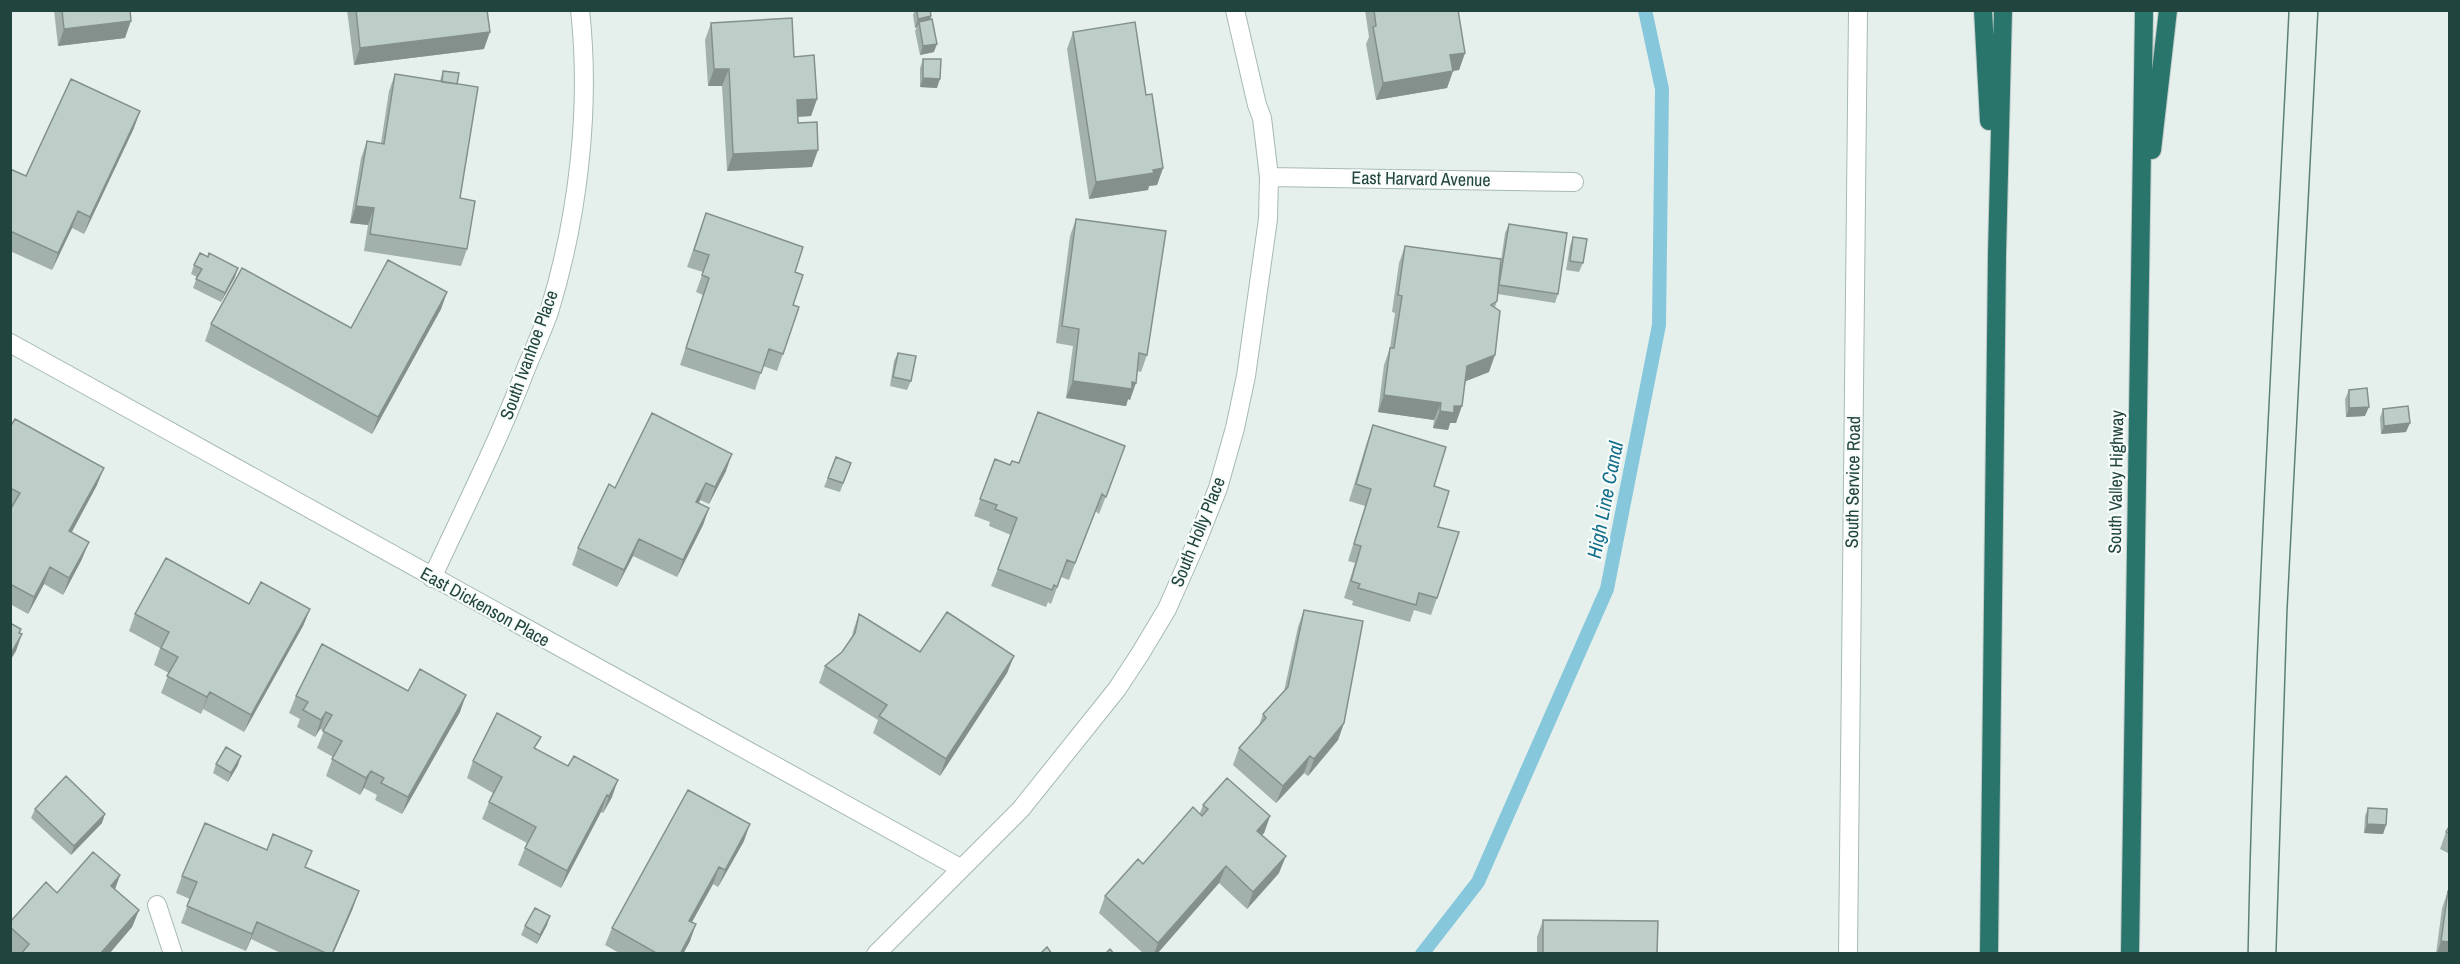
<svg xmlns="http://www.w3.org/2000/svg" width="2460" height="964" font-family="'Archivo Narrow',sans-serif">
  <rect width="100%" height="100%" fill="#e5f0ec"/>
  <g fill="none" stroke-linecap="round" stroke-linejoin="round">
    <path stroke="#87c7db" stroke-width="14" d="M 1422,954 L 1478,882 L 1607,589 L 1659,325 L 1662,89 L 1645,10"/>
    <defs>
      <path id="minor" d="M 1269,177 L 1574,182
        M 10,343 L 960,868
        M 432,578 C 464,509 498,442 525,371 C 533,351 542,332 549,312 C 578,218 591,108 580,10
        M 157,905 L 173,954
        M 876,954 L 1021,809 L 1117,689 L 1140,654 L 1167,609 L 1197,541 L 1218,488 L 1235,428 L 1246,376 L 1268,219 L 1269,177 L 1262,118 L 1257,105 L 1235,10
        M 1848,954 L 1858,10"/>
      <path id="highway" d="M 1983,10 L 1989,121
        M 2152,150 L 2168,10
        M 1989,954 L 1997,254 L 2003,10
        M 2130,954 L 2144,10"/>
    </defs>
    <use href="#minor" stroke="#a6b9b4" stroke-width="20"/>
    <use href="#highway" stroke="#c1cbc9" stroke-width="20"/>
    <use href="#minor" stroke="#fff" stroke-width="18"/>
    <use href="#highway" stroke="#29756c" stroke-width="18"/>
    <path stroke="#5c8079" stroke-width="1.5" d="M 2248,954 C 2254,639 2274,325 2289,10
      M 2276,954 L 2287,611 L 2318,10"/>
  </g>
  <path fill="#a3b1ac" d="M 54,10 L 130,10 L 125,38 L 58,46 Z
    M 347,10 L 487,10 L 484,49 L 354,65 Z
    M 915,10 L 930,10 L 934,52 L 920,55 L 915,31 L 917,27 L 915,28 L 913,15 Z
    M 1365,10 L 1458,10 L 1465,53 L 1459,70 L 1453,71 L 1447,88 L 1376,100 L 1366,44 L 1369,37 Z
    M 711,23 L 794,57 L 817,99 L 811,116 L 798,117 L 798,123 L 812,167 L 727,171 L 722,86 L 708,86 L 705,40 Z
    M 1073,32 L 1146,95 L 1163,168 L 1157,185 L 1149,186 L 1148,190 L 1089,199 L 1067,49 Z
    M 923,59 L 937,88 L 920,87 L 920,68 Z
    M 443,71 L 457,84 L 460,198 L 467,249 L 461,266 L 364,251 L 368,225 L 350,223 L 361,158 L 367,141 L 381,143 L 389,91 L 395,74 L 440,81 Z
    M 134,128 L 84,234 L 72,228 L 52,270 L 10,251 L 10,169 L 26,176 Z
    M 706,213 L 795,272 L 793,305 L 783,354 L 777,371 L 763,366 L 755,390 L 680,365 L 703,295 L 696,292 L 703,272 L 687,267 Z
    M 1076,219 L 1147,355 L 1141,372 L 1137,371 L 1130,400 L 1128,399 L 1126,406 L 1066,398 L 1073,346 L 1056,343 L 1070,236 Z
    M 1509,224 L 1558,294 L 1555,303 L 1498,294 L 1497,301 L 1495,307 L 1489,372 L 1466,381 L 1456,423 L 1450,423 L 1448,430 L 1433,428 L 1434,420 L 1378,412 L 1384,365 L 1390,348 L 1395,313 L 1392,312 L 1399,263 L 1405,246 L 1501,261 L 1505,233 Z
    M 1573,237 L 1583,263 L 1579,272 L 1566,270 L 1570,246 Z
    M 208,257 L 235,277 L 221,302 L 193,288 L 197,277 L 191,274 L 194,265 Z
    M 447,292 L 441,309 L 372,434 L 205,341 L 211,324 L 351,328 Z
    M 898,353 L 911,381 L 907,390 L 890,386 L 894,361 Z
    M 2349,390 L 2365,416 L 2346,417 L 2345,399 Z
    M 2383,409 L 2406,432 L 2381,434 L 2380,418 Z
    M 1373,425 L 1434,486 L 1438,527 L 1437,598 L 1431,615 L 1414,610 L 1410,622 L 1352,605 L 1353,601 L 1344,598 L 1355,563 L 1348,561 L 1365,506 L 1349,501 L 1367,442 Z
    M 10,427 L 97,485 L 72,532 L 82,559 L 63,595 L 44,584 L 28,614 L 10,604 L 10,510 L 11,508 L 10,508 Z
    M 836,457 L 851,463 L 840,492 L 824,487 Z
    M 995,459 L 1010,465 L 1019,463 L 1119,463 L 1099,514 L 1095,511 L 1069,580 L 1061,577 L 1051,604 L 1048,602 L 1046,607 L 991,586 L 1011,535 L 989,526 L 990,522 L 974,516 Z
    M 726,471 L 709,504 L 700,500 L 699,503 L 709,508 L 703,525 L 677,577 L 633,556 L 617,587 L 572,565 L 578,548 L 615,488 Z
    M 249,604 L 310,609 L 303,626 L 244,732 L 203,709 L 201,714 L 161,693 L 169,673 L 154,665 L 160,648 L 129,631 L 135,614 Z
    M 1304,610 L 1344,723 L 1338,740 L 1308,776 L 1304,773 L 1276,803 L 1233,765 L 1239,748 L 1258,728 L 1263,714 L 1284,691 L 1298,627 Z
    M 859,614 L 920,652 L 1014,656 L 1007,673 L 940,776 L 873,733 L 878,720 L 819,683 L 825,666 L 842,652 L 852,638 L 853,631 Z
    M 408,691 L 460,712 L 402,814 L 375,800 L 377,795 L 364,788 L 360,795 L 326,776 L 333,757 L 317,748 L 324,731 L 320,729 L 315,737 L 297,727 L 300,719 L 289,713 L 296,696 Z
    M 536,749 L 612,797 L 603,813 L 601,812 L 561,888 L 518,865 L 527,843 L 482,819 L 489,802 L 493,793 L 467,778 L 473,761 Z
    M 216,764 L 238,765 L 228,782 L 213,773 Z
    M 1203,805 L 1270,816 L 1264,833 L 1262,835 L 1279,873 L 1247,909 L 1219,883 L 1157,954 L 1144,954 L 1099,913 L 1105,896 L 1143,864 L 1200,813 Z
    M 2368,808 L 2386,825 L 2383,834 L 2364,833 L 2365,816 Z
    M 35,809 L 102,823 L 71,855 L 31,818 Z
    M 2450,825 L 2450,854 L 2440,849 L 2446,832 Z
    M 744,841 L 718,887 L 713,884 L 692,922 L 690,941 L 683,954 L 621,954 L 605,945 L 612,928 Z
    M 306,868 L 353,908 L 333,954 L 283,954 L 251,939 L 246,951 L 181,923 L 190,899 L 176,893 L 182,876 Z
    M 120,875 L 115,889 L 139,910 L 132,927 L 109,954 L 15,954 L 10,950 L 10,922 L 57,893 Z
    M 2448,891 L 2450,954 L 2436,954 L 2442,908 Z
    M 1543,920 L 1657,954 L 1537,954 L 1537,937 Z
    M 547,925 L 537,944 L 521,935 L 525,926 Z"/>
  <path fill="#84908c" d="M 931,16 L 928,25 L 919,22 L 917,27 L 915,28 L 918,19 Z
    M 131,21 L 125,38 L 58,46 L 64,29 Z
    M 490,32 L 484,49 L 354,65 L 360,48 Z
    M 937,44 L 934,52 L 920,55 L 923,46 Z
    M 1465,53 L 1459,70 L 1444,72 L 1450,55 Z
    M 714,69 L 729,69 L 722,86 L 708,86 Z
    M 1453,71 L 1447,88 L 1376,100 L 1383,83 Z
    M 923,78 L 940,79 L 937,88 L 920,87 Z
    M 817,99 L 811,116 L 791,117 L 797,100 Z
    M 140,111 L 134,128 L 84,234 L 90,217 Z
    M 818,150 L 812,167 L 727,171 L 733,154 Z
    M 1163,168 L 1157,185 L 1149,186 L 1148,190 L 1089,199 L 1096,182 Z
    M 356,206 L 374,208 L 368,225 L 350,223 Z
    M 78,211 L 72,228 L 52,270 L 58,253 Z
    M 238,268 L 235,277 L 221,302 L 225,293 Z
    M 447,292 L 441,309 L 372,434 L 378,417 Z
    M 1495,355 L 1489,372 L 1461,383 L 1467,366 Z
    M 1073,381 L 1132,382 L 1136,383 L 1130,400 L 1128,399 L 1126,406 L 1066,398 Z
    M 1384,395 L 1441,403 L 1434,420 L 1378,412 Z
    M 1454,406 L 1462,406 L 1456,423 L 1450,423 L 1448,430 L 1433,428 L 1440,411 Z
    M 2369,407 L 2365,416 L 2346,417 L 2349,408 Z
    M 2410,423 L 2406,432 L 2381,434 L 2384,426 Z
    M 732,454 L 726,471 L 709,504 L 715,487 Z
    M 104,468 L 97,485 L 63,548 L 69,531 Z
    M 706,483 L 700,500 L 690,519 L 696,502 Z
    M 709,508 L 703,525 L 677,577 L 683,560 Z
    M 639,539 L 633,556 L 617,587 L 624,570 Z
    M 89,542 L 82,559 L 63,595 L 69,578 Z
    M 50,567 L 44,584 L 28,614 L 34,597 Z
    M 310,609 L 303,626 L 244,732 L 251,715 Z
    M 22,634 L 16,651 L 10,661 L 10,655 Z
    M 1014,656 L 1007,673 L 940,776 L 946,759 Z
    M 210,692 L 203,709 L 201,714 L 207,697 Z
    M 466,695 L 460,712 L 402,814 L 408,797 Z
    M 326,712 L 320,729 L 315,737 L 321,720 Z
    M 1344,723 L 1338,740 L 1308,776 L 1314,759 Z
    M 241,756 L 238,765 L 228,782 L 231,773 Z
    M 1310,756 L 1304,773 L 1276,803 L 1283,786 Z
    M 371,771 L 364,788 L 360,795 L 366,778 Z
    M 618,780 L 612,797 L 603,813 L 609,796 Z
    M 607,795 L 601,812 L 561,888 L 567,871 Z
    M 105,814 L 102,823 L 71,855 L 74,846 Z
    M 1270,816 L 1264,833 L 1251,848 L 1257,831 Z
    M 750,824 L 744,841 L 718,887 L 725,870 Z
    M 2367,824 L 2386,825 L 2383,834 L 2364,833 Z
    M 1286,856 L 1279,873 L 1247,909 L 1253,892 Z
    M 1226,866 L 1219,883 L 1157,954 L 1154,954 L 1158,943 Z
    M 719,867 L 713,884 L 683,938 L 689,921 Z
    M 120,875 L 114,892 L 111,886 Z
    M 359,891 L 353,908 L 333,954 L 332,954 Z
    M 139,910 L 132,927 L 109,954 L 100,954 Z
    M 550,916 L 547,925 L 537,944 L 540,935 Z
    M 257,922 L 251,939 L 246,951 L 252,934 Z
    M 696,924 L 690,941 L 683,954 L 680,954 Z
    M 2441,941 L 2450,942 L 2450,954 L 2437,954 Z"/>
  <path fill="#bdcec8" stroke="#84908c" stroke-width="1.5" d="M 62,10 L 130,10 L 131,21 L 64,29 Z
    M 356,10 L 487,10 L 490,32 L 360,48 Z
    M 917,10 L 930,10 L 931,16 L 918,19 Z
    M 1374,10 L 1458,10 L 1465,53 L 1450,55 L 1453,71 L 1383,83 L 1373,27 L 1376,26 Z
    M 792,18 L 794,57 L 814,55 L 817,99 L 797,100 L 798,123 L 817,122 L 818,150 L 733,154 L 729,69 L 714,69 L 711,23 Z
    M 932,19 L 937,44 L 923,46 L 919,22 Z
    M 1135,22 L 1146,95 L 1152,94 L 1163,168 L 1153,170 L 1154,173 L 1096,182 L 1073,32 Z
    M 923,59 L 941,59 L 940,79 L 923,78 Z
    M 443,71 L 459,73 L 457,84 L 442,82 Z
    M 395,74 L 478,87 L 460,198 L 475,201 L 467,249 L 370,234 L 374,208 L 356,206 L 367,141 L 384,144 Z
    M 71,79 L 140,111 L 90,217 L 78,211 L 58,253 L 10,231 L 10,169 L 26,176 Z
    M 706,213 L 803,247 L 795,272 L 803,275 L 793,305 L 799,307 L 783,354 L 769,349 L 761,373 L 686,348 L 709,278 L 702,275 L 709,255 L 694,250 Z
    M 1076,219 L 1166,231 L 1147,355 L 1139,353 L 1136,383 L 1132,382 L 1132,389 L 1073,381 L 1079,329 L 1062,326 Z
    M 1509,224 L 1567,233 L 1558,294 L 1499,285 Z
    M 1573,237 L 1587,239 L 1583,263 L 1570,261 Z
    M 1405,246 L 1501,259 L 1497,301 L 1491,305 L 1500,311 L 1495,355 L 1467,366 L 1462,406 L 1454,406 L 1454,413 L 1440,411 L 1441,403 L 1384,395 L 1390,348 L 1394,348 L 1402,296 L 1398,295 Z
    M 200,253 L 208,257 L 209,253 L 238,268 L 225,293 L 196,279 L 202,269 L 194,265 Z
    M 388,260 L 447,292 L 378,417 L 211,324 L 242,268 L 351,328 Z
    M 898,353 L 916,356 L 911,381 L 893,377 Z
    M 2367,388 L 2369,407 L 2349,408 L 2349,390 Z
    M 2408,406 L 2410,423 L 2384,426 L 2383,409 Z
    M 1038,412 L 1125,446 L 1106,497 L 1102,494 L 1075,563 L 1067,560 L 1057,587 L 1054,585 L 1052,590 L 998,569 L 1017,518 L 995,509 L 997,505 L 980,499 L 995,459 L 1010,465 L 1012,461 L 1019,463 Z
    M 652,413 L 732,454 L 715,487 L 706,483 L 696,502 L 709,508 L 683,560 L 639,539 L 624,570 L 578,548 L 609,484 L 615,488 Z
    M 15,419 L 104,468 L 69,531 L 89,542 L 69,578 L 50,567 L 34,597 L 10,584 L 10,510 L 20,493 L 10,488 L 10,427 Z
    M 1373,425 L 1446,447 L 1434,486 L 1449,491 L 1438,527 L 1459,532 L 1437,598 L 1419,593 L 1416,605 L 1358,588 L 1360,584 L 1351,581 L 1361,546 L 1354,544 L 1371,489 L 1356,484 Z
    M 836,457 L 851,463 L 843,483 L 828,478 Z
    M 166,558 L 249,604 L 261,582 L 310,609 L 251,715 L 210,692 L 207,697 L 167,676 L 178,657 L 161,648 L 169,632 L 135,614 Z
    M 1304,610 L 1363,621 L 1344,723 L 1314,759 L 1310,756 L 1283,786 L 1239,748 L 1266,718 L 1263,714 L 1288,687 Z
    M 947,612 L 1014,656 L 946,759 L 879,716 L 887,705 L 825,666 L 842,652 L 855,633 L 859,614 L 920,652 Z
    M 10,623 L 21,629 L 19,633 L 22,634 L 10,655 Z
    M 322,644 L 408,691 L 420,669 L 466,695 L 408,797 L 381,783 L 384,778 L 371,771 L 366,778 L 332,759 L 342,741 L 323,731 L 332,715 L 326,712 L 321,720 L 303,710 L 308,702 L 296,696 Z
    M 497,713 L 541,737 L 534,748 L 568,766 L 574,756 L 618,780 L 609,796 L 607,795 L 567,871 L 525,848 L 536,827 L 489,802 L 502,777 L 473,761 Z
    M 226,747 L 241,756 L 231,773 L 216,764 Z
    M 66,776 L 105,814 L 74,846 L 35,809 Z
    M 1227,778 L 1270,816 L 1257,831 L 1286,856 L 1253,892 L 1226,866 L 1158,943 L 1105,896 L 1138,859 L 1143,864 L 1193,807 L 1202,816 L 1208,809 L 1203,805 Z
    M 688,790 L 750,824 L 725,870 L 719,867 L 689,921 L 696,924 L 680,954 L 658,954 L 612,928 Z
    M 2368,808 L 2387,809 L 2386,825 L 2367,824 Z
    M 205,823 L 267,850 L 273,834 L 312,851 L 305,867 L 359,891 L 332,954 L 328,954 L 257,922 L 252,934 L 187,906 L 197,882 L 182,876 Z
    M 2450,825 L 2450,834 L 2446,832 Z
    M 93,852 L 120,875 L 111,886 L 139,910 L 100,954 L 21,954 L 29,944 L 10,927 L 10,922 L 46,882 L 57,893 Z
    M 2448,891 L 2450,891 L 2450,942 L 2441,941 Z
    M 535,908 L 550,916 L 540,935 L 525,926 Z
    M 1543,920 L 1658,921 L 1657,954 L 1543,954 Z
    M 1047,947 L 1052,954 L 1040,954 Z
    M 1110,949 L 1114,954 L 1105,954 Z"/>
  <g text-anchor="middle" stroke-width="4.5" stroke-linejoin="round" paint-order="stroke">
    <g font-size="18" fill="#21453e" stroke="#f7fbf9">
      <text transform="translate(1421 179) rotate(1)" y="6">East Harvard Avenue</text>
      <text transform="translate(529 355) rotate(-70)" y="6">South Ivanhoe Place</text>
      <text transform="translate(1853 482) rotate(-89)" y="6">South Service Road</text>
      <text transform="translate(2116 482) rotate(-89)" y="6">South Valley Highway</text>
      <text transform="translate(1198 532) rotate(-68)" y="6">South Holly Place</text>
      <text transform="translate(485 607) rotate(29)" y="6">East Dickenson Place</text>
    </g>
    <g font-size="20" font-style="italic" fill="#126d8a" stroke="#f7fbf9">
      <text transform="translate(1605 500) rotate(-79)" y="7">High Line Canal</text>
    </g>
  </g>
  <rect width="2460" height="964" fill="none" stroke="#21453e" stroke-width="24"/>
</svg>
